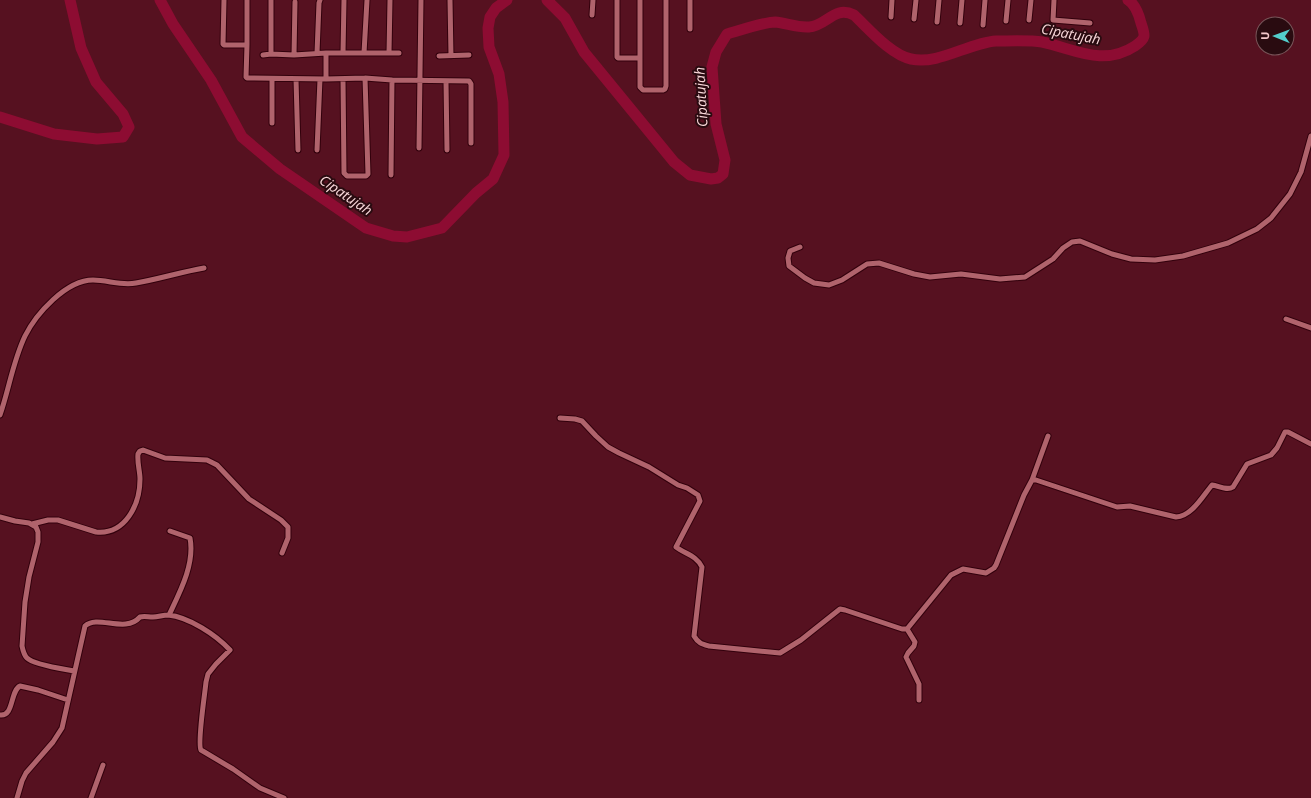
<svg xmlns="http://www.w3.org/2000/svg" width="1311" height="798" font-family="'Open Sans',sans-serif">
  <rect width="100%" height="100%" fill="#561120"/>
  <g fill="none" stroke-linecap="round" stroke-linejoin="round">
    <path stroke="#8d0c32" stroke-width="11" d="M 160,0 L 173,24 L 211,80 L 242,137 L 280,169 L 366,228 L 393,236 L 407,237 L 442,228 L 476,193 L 493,179 L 504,155 L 503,102 L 499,74 L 489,47 L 488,28 L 490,17 L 496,8 L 507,0
      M 547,0 L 565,18 L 584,52 L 674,162 L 690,175 L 711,179 L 718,178 L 723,174 L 725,160 L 716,124 L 712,67 L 716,52 L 727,34 C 738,31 765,22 775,22 C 786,23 798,28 809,27 C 827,26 834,5 854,15 C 869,29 891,55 911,59 C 939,65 968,43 996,41 C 1008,41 1031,40 1042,42 C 1075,49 1103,67 1135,46 C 1147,38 1145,35 1141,23 C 1139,15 1135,4 1128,0
      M 0,117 L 54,134 L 97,139 L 123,137 L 129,127 L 123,114 L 96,82 L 81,48 L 70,0"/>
    <defs>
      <path id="minor" d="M 224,0 L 223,44 L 224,45 L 247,45 L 247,0
        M 450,0 L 451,56
        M 617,0 L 617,57 L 618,58 L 640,58
        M 640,0 L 640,87 L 643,90 L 663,90 L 665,89 L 666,86 L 666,0
        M 1054,0 L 1053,20 L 1090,23
        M 592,15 L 593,0
        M 891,17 L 892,0
        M 914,19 L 916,0
        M 1029,20 L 1031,0
        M 1006,21 L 1008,0
        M 937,22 L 939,0
        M 960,23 L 962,0
        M 983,25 L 985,0
        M 690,29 L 690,0
        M 247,45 L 246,77 L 247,78 L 326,79 L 326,53 L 294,55 L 271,54 L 271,0
        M 317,53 L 319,3 L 320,0
        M 326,53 L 399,53
        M 343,53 L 344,0
        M 364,53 L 367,0
        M 389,53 L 390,0
        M 263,55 L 271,54
        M 294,55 L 295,2
        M 439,56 L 469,55
        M 296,79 L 298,150
        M 326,79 L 365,78
        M 343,79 L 344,173 L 347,176 L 366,176 L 368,174 L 365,78 L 392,80
        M 446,81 L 447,150
        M 272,123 L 272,79
        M 419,148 L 421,0
        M 317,150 L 320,79
        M 391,175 L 392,80 L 469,81 L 471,84 L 471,143
        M 800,247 L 790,251 L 788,258 L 789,266 L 805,278 L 814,283 L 829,285 L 842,280 L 867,264 L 879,263 L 914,274 L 930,277 L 961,274 L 1000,279 L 1025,277 L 1053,259 L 1063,248 L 1072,242 L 1080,241 L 1112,254 L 1131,259 L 1155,260 L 1183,256 L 1228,243 L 1257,229 L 1271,218 L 1290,194 L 1301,172 L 1311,136
        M 1286,319 L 1311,328
        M 0,415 C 9,389 13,361 25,336 C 36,314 66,280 93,280 C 108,280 121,286 136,283 C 159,279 181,272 204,268
        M 560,418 L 575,419 L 582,421 L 596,436 L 608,447 L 619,453 L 649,467 L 678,485 L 687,488 L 698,495 L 700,501 L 676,547 C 685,554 696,555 702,567 L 694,636 C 698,643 702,644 709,646 L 780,653 L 801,640 L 840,609 L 845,610 L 902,629 L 907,629 L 951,575 L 963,569 L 986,573 L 994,568 L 996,565 L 1024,495 L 1032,480 L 1036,480 L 1117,507 L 1130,506 L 1176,517 C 1192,516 1202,497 1212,485 C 1219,486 1227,491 1233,487 L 1247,464 L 1271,455 L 1277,448 L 1285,432 L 1288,432 L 1311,444
        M 1032,480 L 1048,436
        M 0,517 L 15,521 L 29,523 L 36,527 L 38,532 L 38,542 L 29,577 L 25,602 L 22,646 C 23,651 24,655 27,658 C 34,665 64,669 74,671
        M 32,524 L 48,520 L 58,520 L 96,532 C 125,535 140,505 140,479 C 140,471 137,463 138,454 L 140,451 L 143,450 L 165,458 L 207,460 L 217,465 L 249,499 L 281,520 L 288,527 L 288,538 L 282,553
        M 169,615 C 180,592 195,564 190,538 L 170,531
        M 907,629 L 915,642 L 914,646 L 908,653 L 906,657 L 919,684 L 919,700
        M 0,715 C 14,717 10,691 20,686 L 38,690 L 68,700
        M 17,798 L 22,781 L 26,773 L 53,742 L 62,728 L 85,626 C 98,614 125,634 140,617 C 144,616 148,617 153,617 C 158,617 163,615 168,615 C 189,617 216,635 230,650 L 216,664 L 208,674 L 206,682 C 205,693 197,744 201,750 L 233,769 L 260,788 L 284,798
        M 91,798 L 103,765"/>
    </defs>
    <use href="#minor" stroke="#32010c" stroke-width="7"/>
    <use href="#minor" stroke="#b0636c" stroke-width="5"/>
  </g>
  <g text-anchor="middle" stroke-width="4" stroke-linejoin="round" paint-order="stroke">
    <g font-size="14" font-style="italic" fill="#fad9db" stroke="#290b10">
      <text transform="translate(1071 34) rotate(11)" y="5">Cipatujah</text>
      <text transform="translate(701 97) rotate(-93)" y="5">Cipatujah</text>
      <text transform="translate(346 195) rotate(34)" y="5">Cipatujah</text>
    </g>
  </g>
  <g transform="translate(1275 36) rotate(271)"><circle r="19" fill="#290b10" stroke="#79565a"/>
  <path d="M0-3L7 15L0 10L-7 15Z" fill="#53cdcb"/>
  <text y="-6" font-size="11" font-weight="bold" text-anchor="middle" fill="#f1c6c9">U</text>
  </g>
</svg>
